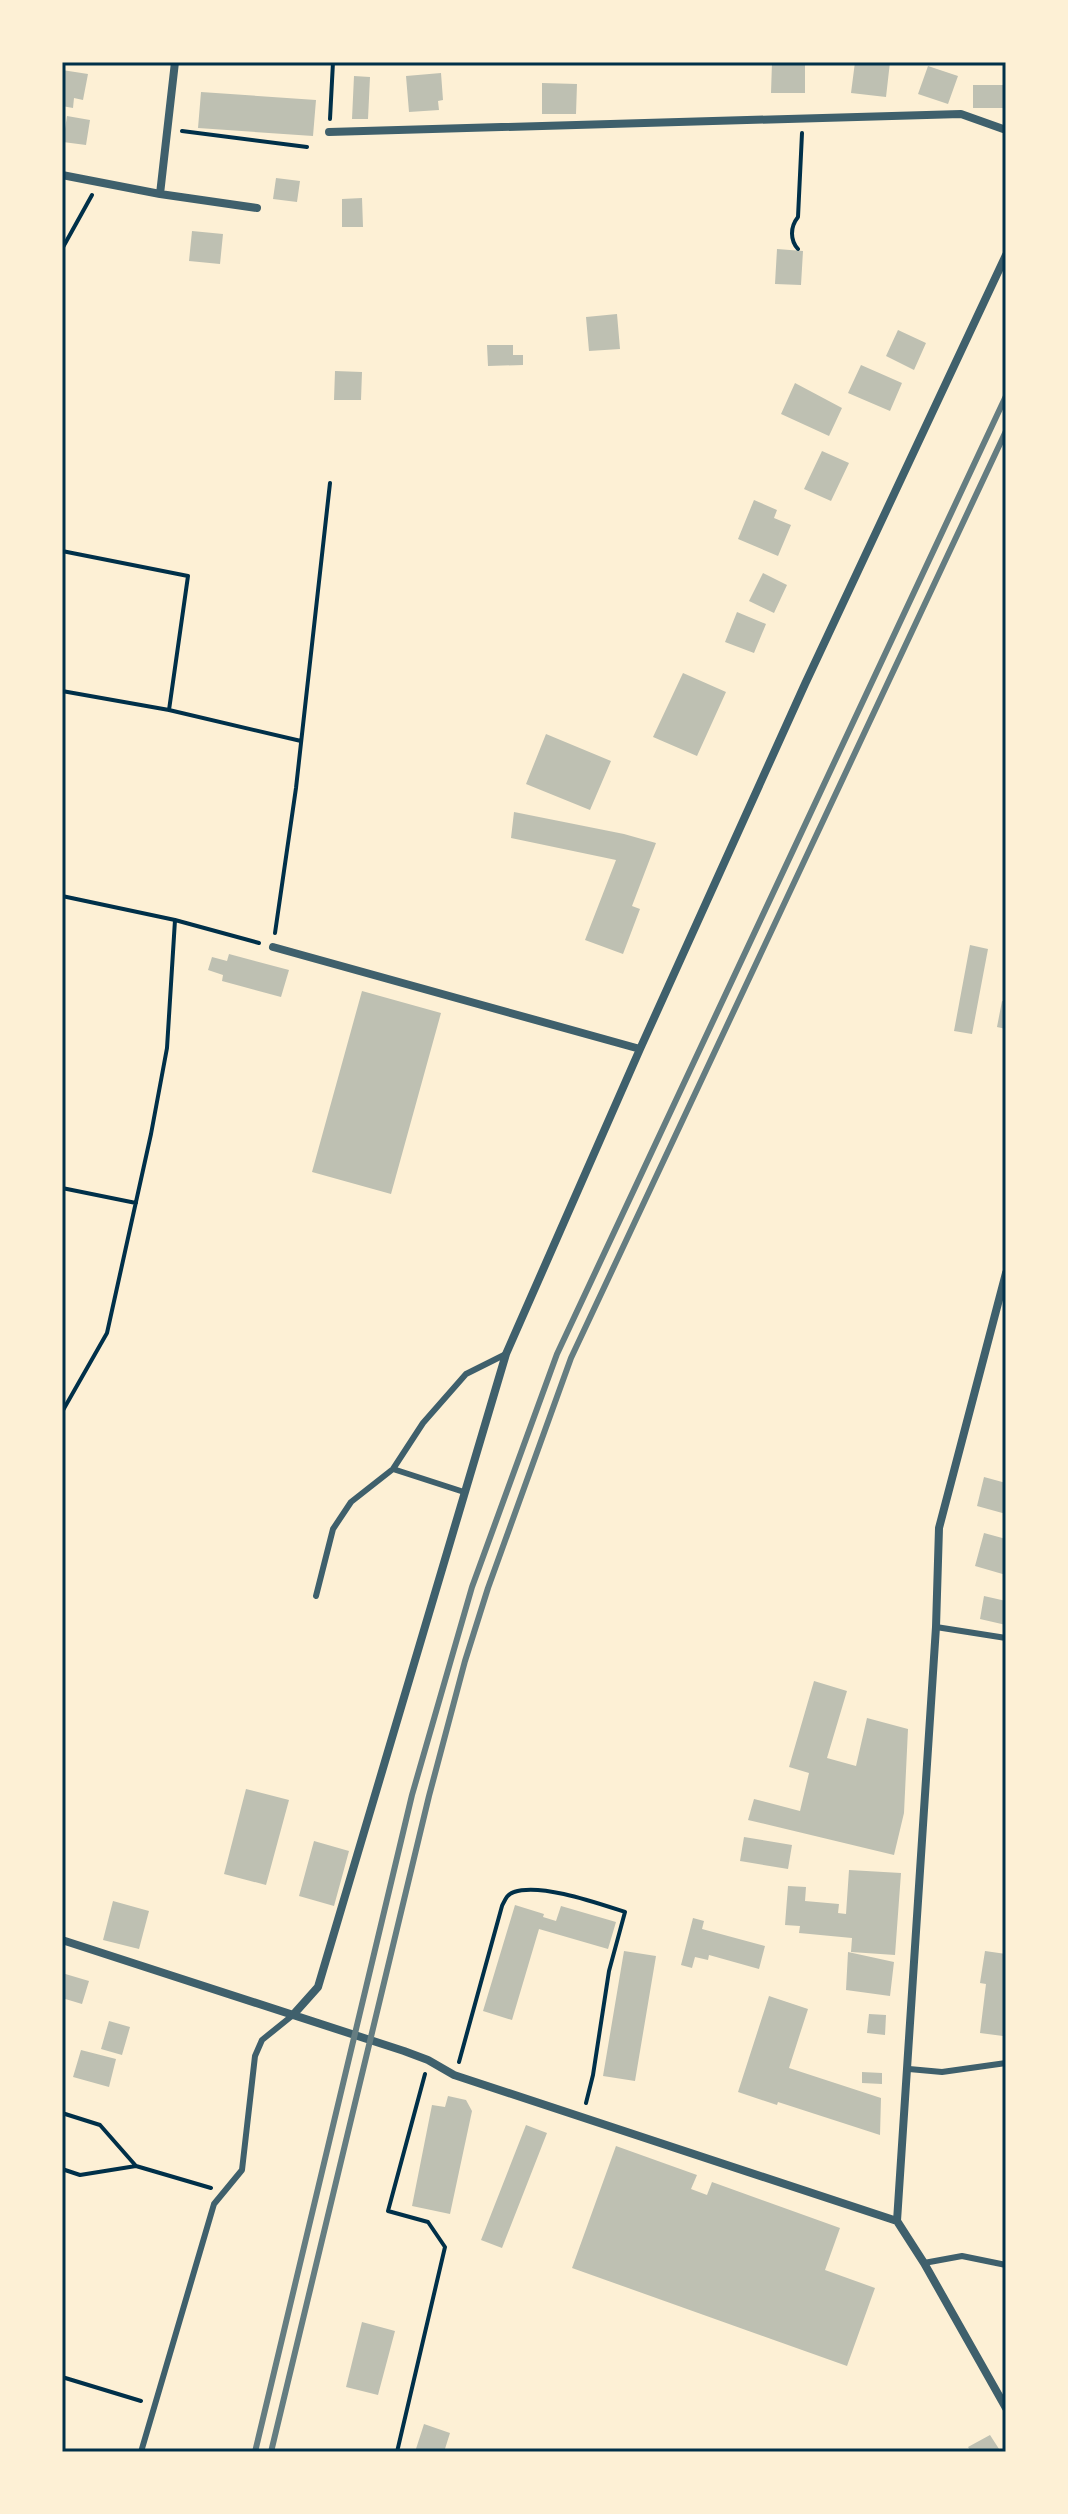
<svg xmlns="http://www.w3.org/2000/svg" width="1068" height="2514" font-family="'Fira Sans',sans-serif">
  <rect width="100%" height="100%" fill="#fdf0d5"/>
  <path fill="#bec0b2" d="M 772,62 L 805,62 L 805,93 L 771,93 Z
    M 855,62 L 890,62 L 886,97 L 851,93 Z
    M 928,66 L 958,76 L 948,104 L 918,94 Z
    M 62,70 L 88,74 L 83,100 L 74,98 L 73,108 L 62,106 Z
    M 441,73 L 443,100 L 438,101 L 439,110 L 409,112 L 406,76 Z
    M 354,76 L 370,77 L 368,119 L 352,119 Z
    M 542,83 L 577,84 L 576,114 L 542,114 Z
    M 973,85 L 1006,85 L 1006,108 L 973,108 Z
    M 201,92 L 316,100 L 313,136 L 198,128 Z
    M 67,116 L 90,120 L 86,145 L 63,142 Z
    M 276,178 L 300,181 L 297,202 L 273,199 Z
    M 362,198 L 363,227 L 342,227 L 342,199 Z
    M 192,231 L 223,234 L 220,264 L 189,261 Z
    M 777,249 L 803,251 L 801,285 L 775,284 Z
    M 617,314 L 620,349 L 589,351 L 586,317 Z
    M 898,330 L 926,343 L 914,370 L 886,356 Z
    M 487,345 L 513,345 L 513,355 L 523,355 L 523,365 L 488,366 Z
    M 861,365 L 902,383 L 890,411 L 848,393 Z
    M 335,371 L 362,372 L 361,400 L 334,400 Z
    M 795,383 L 842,408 L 829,436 L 781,414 Z
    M 822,451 L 849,463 L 831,501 L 804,489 Z
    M 754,500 L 777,510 L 774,518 L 791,525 L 778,556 L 738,539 Z
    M 763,573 L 787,585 L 774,613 L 749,601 Z
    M 737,612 L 766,624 L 754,653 L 725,642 Z
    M 683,673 L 726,692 L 697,756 L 653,737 Z
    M 546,734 L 611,761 L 590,810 L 526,784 Z
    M 514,812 L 624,834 L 656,843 L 632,906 L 640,909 L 623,954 L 585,940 L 616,860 L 511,838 Z
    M 970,945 L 988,949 L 972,1034 L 954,1031 Z
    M 229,954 L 289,970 L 281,997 L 222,981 L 223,975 L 208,970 L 212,957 L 227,961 Z
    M 362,991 L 441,1013 L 391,1194 L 312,1172 Z
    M 1002,1001 L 1006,1002 L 1006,1029 L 997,1027 Z
    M 984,1477 L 1006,1483 L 1006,1514 L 977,1506 Z
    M 984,1533 L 1006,1539 L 1006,1575 L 975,1566 Z
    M 984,1596 L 1006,1601 L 1006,1625 L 980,1619 Z
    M 814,1681 L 847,1691 L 827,1758 L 856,1766 L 867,1718 L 908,1729 L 904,1813 L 894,1855 L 748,1820 L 754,1799 L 800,1811 L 809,1773 L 789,1767 Z
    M 246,1789 L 289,1800 L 266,1885 L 224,1874 Z
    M 744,1837 L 792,1845 L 788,1869 L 740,1861 Z
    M 314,1841 L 349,1851 L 334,1906 L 299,1896 Z
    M 849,1870 L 901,1873 L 895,1955 L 851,1952 L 852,1938 L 799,1933 L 800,1926 L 785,1925 L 788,1886 L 806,1887 L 805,1901 L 839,1904 L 838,1913 L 846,1914 Z
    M 113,1901 L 149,1911 L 139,1949 L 103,1940 Z
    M 515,1905 L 544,1914 L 543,1917 L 556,1921 L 561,1906 L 616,1922 L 608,1949 L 539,1929 L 512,2020 L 483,2011 Z
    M 693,1918 L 704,1921 L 702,1929 L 765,1946 L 759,1969 L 709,1955 L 708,1960 L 695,1957 L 692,1968 L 681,1965 Z
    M 624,1951 L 656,1956 L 635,2081 L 603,2076 Z
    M 985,1951 L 1006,1954 L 1006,2029 L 1003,2036 L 980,2033 L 986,1984 L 980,1983 Z
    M 848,1952 L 894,1962 L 890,1996 L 846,1990 Z
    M 62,1973 L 89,1981 L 82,2004 L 62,1998 Z
    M 769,1996 L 808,2009 L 789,2068 L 881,2098 L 880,2135 L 778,2102 L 777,2105 L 738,2092 Z
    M 869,2014 L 886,2015 L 885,2035 L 867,2033 Z
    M 109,2021 L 130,2027 L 122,2055 L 101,2049 Z
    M 81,2050 L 116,2059 L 109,2087 L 73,2077 Z
    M 862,2072 L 882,2073 L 882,2084 L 862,2083 Z
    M 448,2096 L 466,2100 L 472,2111 L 450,2214 L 412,2206 L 432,2105 L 445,2107 Z
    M 526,2125 L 547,2133 L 502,2248 L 481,2240 Z
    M 616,2146 L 697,2175 L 691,2189 L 707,2195 L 712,2182 L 840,2228 L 825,2270 L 875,2288 L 847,2366 L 572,2268 Z
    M 362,2322 L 395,2331 L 378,2395 L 346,2387 Z
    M 424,2424 L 450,2433 L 444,2452 L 415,2452 Z
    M 990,2435 L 1001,2452 L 971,2452 L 968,2447 Z"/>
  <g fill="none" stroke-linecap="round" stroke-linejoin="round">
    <path stroke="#003049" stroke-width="4" d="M 330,119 L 333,62
      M 182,131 L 307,147
      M 62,249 L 92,195
      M 798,249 C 790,240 790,227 798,217 L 802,133
      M 62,551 L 188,576 L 169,710
      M 62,691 L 169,710 L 301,741
      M 62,896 L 175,920
      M 275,933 L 296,788 L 330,483
      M 62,1188 L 136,1203
      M 62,1412 L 107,1333 L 151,1134 L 167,1048 L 175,920 L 259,943
      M 459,2062 L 502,1906 C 505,1900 507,1894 514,1892 C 541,1883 597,1903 625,1912 L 609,1971 L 593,2075 L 586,2103
      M 62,2113 L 100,2125 L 136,2166
      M 62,2169 L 80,2175 L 136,2166 L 211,2188
      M 62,2377 L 141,2401
      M 397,2452 L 445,2247 L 428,2222 L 388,2211 L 425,2074"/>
    <path stroke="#3f606c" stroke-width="6" d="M 393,1469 L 464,1492
      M 316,1596 L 333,1529 L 351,1502 L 393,1469 L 423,1423 L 466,1374 L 506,1354
      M 936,1627 L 1006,1638
      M 909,2069 L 942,2072 L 1006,2063
      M 924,2263 L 962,2256 L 1006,2265
      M 141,2452 L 214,2204 L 242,2170 L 255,2056 L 262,2040 L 293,2015"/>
    <path stroke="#3f606c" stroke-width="8" d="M 329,132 L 961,114 L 1006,130
      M 62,175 L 160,194 L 257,208
      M 160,194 L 175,62
      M 273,947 L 640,1049
      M 62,1940 L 404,2051 L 428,2060 L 454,2075 L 897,2221 L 924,2263 L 1006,2408
      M 293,2015 L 318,1987 L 506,1354 L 640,1049 L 805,684 L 1006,255
      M 897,2221 L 936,1627 L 939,1528 L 1006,1273"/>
    <path stroke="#657d81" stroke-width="6" d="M 255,2452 L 412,1795 L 472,1587 L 557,1354 L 1006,396
      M 271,2452 L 429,1796 L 465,1661 L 488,1588 L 571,1358 L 1006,431"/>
  </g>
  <rect width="1068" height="2514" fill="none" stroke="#fdf0d5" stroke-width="128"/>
  <rect x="64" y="64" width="940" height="2386" fill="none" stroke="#003049" stroke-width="3"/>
</svg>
